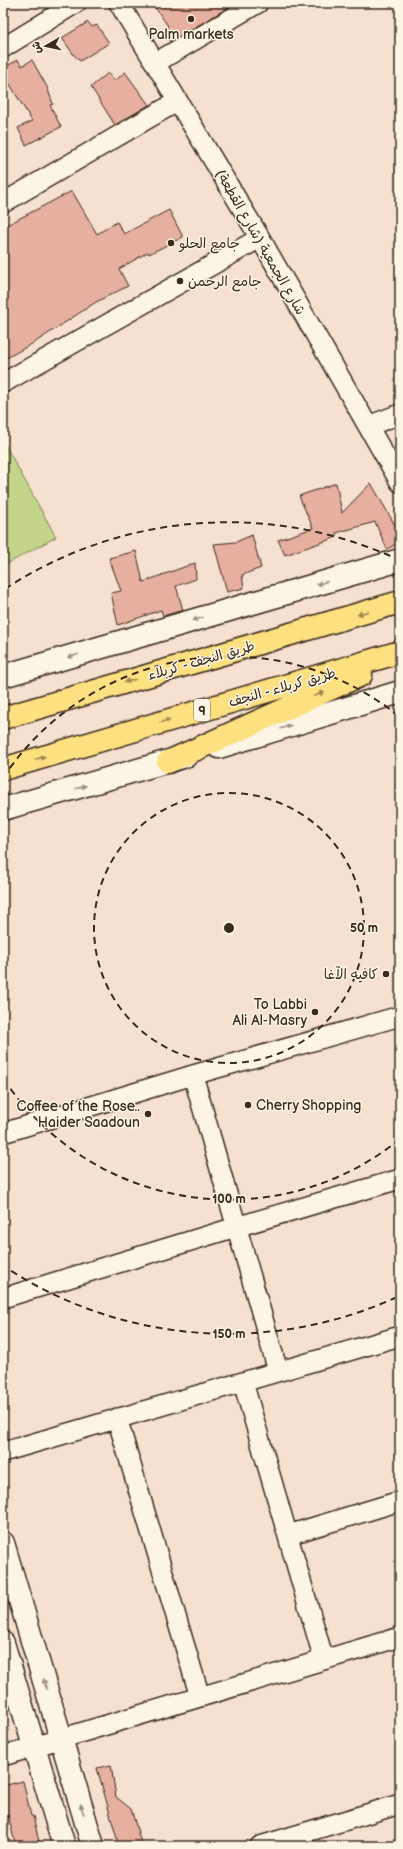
<svg xmlns="http://www.w3.org/2000/svg" width="403" height="1849" font-family="'Balsamiq Sans','Playpen Sans Arabic',sans-serif">
  <rect width="100%" height="100%" fill="#f6e0d0"/>
  <filter id="ink" filterUnits="userSpaceOnUse"><feTurbulence type="fractalNoise" baseFrequency=".025" numOctaves="2"/><feDisplacementMap in="SourceGraphic" scale="8" xChannelSelector="R" yChannelSelector="G"/><feConvolveMatrix kernelMatrix="1 2 1 2 8 2 1 2 1" color-interpolation-filters="sRGB"/></filter>
  <g filter="url(#ink)">
    <path fill="#c3d58a" stroke="#7f8054" d="M 3,441 L 56,537 L 3,566 Z"/>
    <path fill="#e7afa0" stroke="#3b2a1e" d="M 152,3 L 236,3 L 170,42 L 163,30 L 168,26 Z
      M 88,22 L 92,27 L 97,25 L 109,43 L 80,61 L 74,55 L 62,38 Z
      M 18,60 L 22,66 L 32,60 L 47,87 L 53,104 L 50,105 L 61,127 L 26,145 L 18,128 L 32,121 L 3,73 L 3,68 Z
      M 125,72 L 149,105 L 115,125 L 91,87 L 108,73 L 115,81 Z
      M 72,191 L 97,234 L 117,222 L 124,234 L 169,210 L 183,237 L 149,254 L 148,252 L 119,269 L 128,286 L 96,302 L 37,341 L 3,360 L 3,227 Z
      M 336,483 L 342,513 L 371,483 L 400,534 L 400,542 L 387,549 L 375,522 L 336,533 L 337,537 L 285,555 L 278,540 L 313,528 L 299,496 Z
      M 252,535 L 261,568 L 242,575 L 244,588 L 227,592 L 214,544 L 236,542 Z
      M 136,551 L 143,582 L 195,563 L 196,579 L 176,586 L 183,610 L 163,616 L 161,610 L 118,625 L 111,593 L 121,591 L 109,558 Z
      M 111,1765 L 116,1797 L 131,1809 L 142,1846 L 119,1846 L 97,1768 Z
      M 23,1781 L 31,1816 L 33,1816 L 40,1846 L 25,1846 L 24,1841 L 15,1843 L 8,1815 L 6,1816 L 3,1806 L 3,1786 Z"/>
    <g fill="none" stroke-linecap="round" stroke-linejoin="round">
      <defs>
        <path id="minor" d="M 119,3 L 260,238 L 400,482
          M 3,48 L 76,3
          M 155,63 L 258,3
          M 3,203 L 178,101
          M 3,383 L 260,238
          M 368,426 L 400,414
          M 193,1075 L 278,1371
          M 3,1133 L 193,1075 L 400,1016
          M 3,1298 L 236,1227 L 400,1179
          M 243,1382 L 324,1660
          M 117,1418 L 200,1697
          M 3,1452 L 400,1336
          M 288,1535 L 400,1501
          M 3,1756 L 400,1637
          M 260,1846 L 400,1804"/>
        <path id="tertiary" d="M 3,1543 L 93,1846
          M 3,1643 L 64,1846"/>
        <path id="secondary" d="M 3,676 L 400,560
          M 219,747 L 400,692
          M 3,809 L 186,756"/>
        <path id="trunk" d="M 3,718 L 400,602
          M 168,762 L 361,675
          M 3,769 L 400,652"/>
      </defs>
      <use href="#minor" stroke="#3b2a1e" stroke-width="22"/>
      <use href="#tertiary" stroke="#3b2a1e" stroke-width="25"/>
      <use href="#secondary" stroke="#3b2a1e" stroke-width="25"/>
      <use href="#trunk" stroke="#3b2a1e" stroke-width="25"/>
      <use href="#minor" stroke="#fcf5e5" stroke-width="19"/>
      <use href="#tertiary" stroke="#fcf5e5" stroke-width="22"/>
      <use href="#secondary" stroke="#fcf5e5" stroke-width="22"/>
      <use href="#trunk" stroke="#fde080" stroke-width="22"/>
    </g>
    <defs><path id="oneway-solid" d="M-6-.8H1V-3.2L6.5 0L1 3.2V.8H-6Z"/></defs>
    <g fill="#9c9082">
      <use href="#oneway-solid" transform="translate(322 583) rotate(164)"/>
      <use href="#oneway-solid" transform="translate(198 619) rotate(164)"/>
      <use href="#oneway-solid" transform="translate(73 656) rotate(164)"/>
      <use href="#oneway-solid" transform="translate(286 727) rotate(-17)"/>
      <use href="#oneway-solid" transform="translate(81 787) rotate(-16)"/>
      <use href="#oneway-solid" transform="translate(45 1684) rotate(-106)"/>
      <use href="#oneway-solid" transform="translate(82 1809) rotate(-107)"/>
    </g>
    <g fill="#9c854f">
      <use href="#oneway-solid" transform="translate(363 613) rotate(164)"/>
      <use href="#oneway-solid" transform="translate(130 681) rotate(164)"/>
      <use href="#oneway-solid" transform="translate(319 694) rotate(-24)"/>
      <use href="#oneway-solid" transform="translate(165 721) rotate(-16)"/>
      <use href="#oneway-solid" transform="translate(40 758) rotate(-16)"/>
    </g>
  </g>
  <g fill="none" stroke="#3b2a1e" stroke-width="2" stroke-dasharray="7 5">
    <circle cx="229" cy="928" r="135"/>
    <path d="M400 1139A271 271 0 0 1 3 1078M3 778A271 271 0 0 1 400 717"/>
    <path d="M397 1297A406 406 0 0 1 5 1267M5 589A406 406 0 0 1 397 559"/>
  </g>
  <g fill="#3b2a1e" stroke="#fcf5e5" stroke-width="1.5">
    <circle cx="191" cy="19" r="4"/>
    <circle cx="171" cy="243" r="4"/>
    <circle cx="180" cy="281" r="4"/>
    <circle cx="386" cy="974" r="4"/>
    <circle cx="315" cy="1012" r="4"/>
    <circle cx="248" cy="1105" r="4"/>
    <circle cx="148" cy="1114" r="4"/>
  </g>
  <g text-anchor="middle" stroke-width="3" stroke-linejoin="round" paint-order="stroke">
    <rect fill="#fcf5e5" stroke="#75675a" stroke-width="1" x="194" y="699" width="16" height="22" rx="3"/>
    <g font-size="13" font-weight="bold" fill="#3b2a1e">
      <text x="202" y="715">9</text>
    </g>
    <g font-size="14" fill="#3b2a1e" stroke="#fcf5e5" text-anchor="start">
      <text x="191" y="39" text-anchor="middle">Palm markets</text>
      <text x="179" y="248">جامع الحلو</text>
      <text x="188" y="286">جامع الرحمن</text>
      <text x="378" y="979" text-anchor="end">كافيه الآغا</text>
      <text x="307" y="1009" text-anchor="end">To Labbi<tspan x="307" dy="16">Ali Al-Masry</tspan></text>
      <text x="256" y="1110">Cherry Shopping</text>
      <text x="140" y="1111" text-anchor="end">Coffee of the Rose..<tspan x="140" dy="16">Haider Saadoun</tspan></text>
    </g>
    <g font-size="14" fill="#3b2a1e" stroke="#fcf5e5">
      <text transform="translate(261 242) rotate(60)" y="5">شارع الجمعية (شارع القطعة)</text>
      <text transform="translate(201 660) rotate(-16)" y="5">طريق النجف - کربلاء</text>
      <text transform="translate(282 687) rotate(-16)" y="5">طريق کربلاء - النجف</text>
    </g>
  </g>
  <circle cx="229" cy="928" r="6" fill="#3b2a1e" stroke="#fcf5e5" stroke-width="2"/>
  <g font-size="12" text-anchor="middle" font-weight="bold" fill="#3b2a1e" stroke="#fcf5e5" stroke-width="3" stroke-linejoin="round" paint-order="stroke">
    <text x="364" y="932">50 m</text>
    <text x="229" y="1203">100 m</text>
    <text x="229" y="1338">150 m</text>
  </g>
  <rect width="403" height="1849" fill="none" stroke="#fcf5e5" stroke-width="16"/>
  <rect x="8" y="8" width="387" height="1833" fill="none" stroke="#3b2a1e" stroke-width="1.5" filter="url(#ink)"/>
  <g transform="translate(46 46) rotate(261)" stroke="#fcf5e5" stroke-width="3" paint-order="stroke">
  <path d="M0-3L7 15L0 10L-7 15Z" fill="#3b2a1e"/>
  <text y="-6" font-size="11" font-weight="bold" text-anchor="middle" fill="#3b2a1e">ش</text>
  </g>
</svg>
